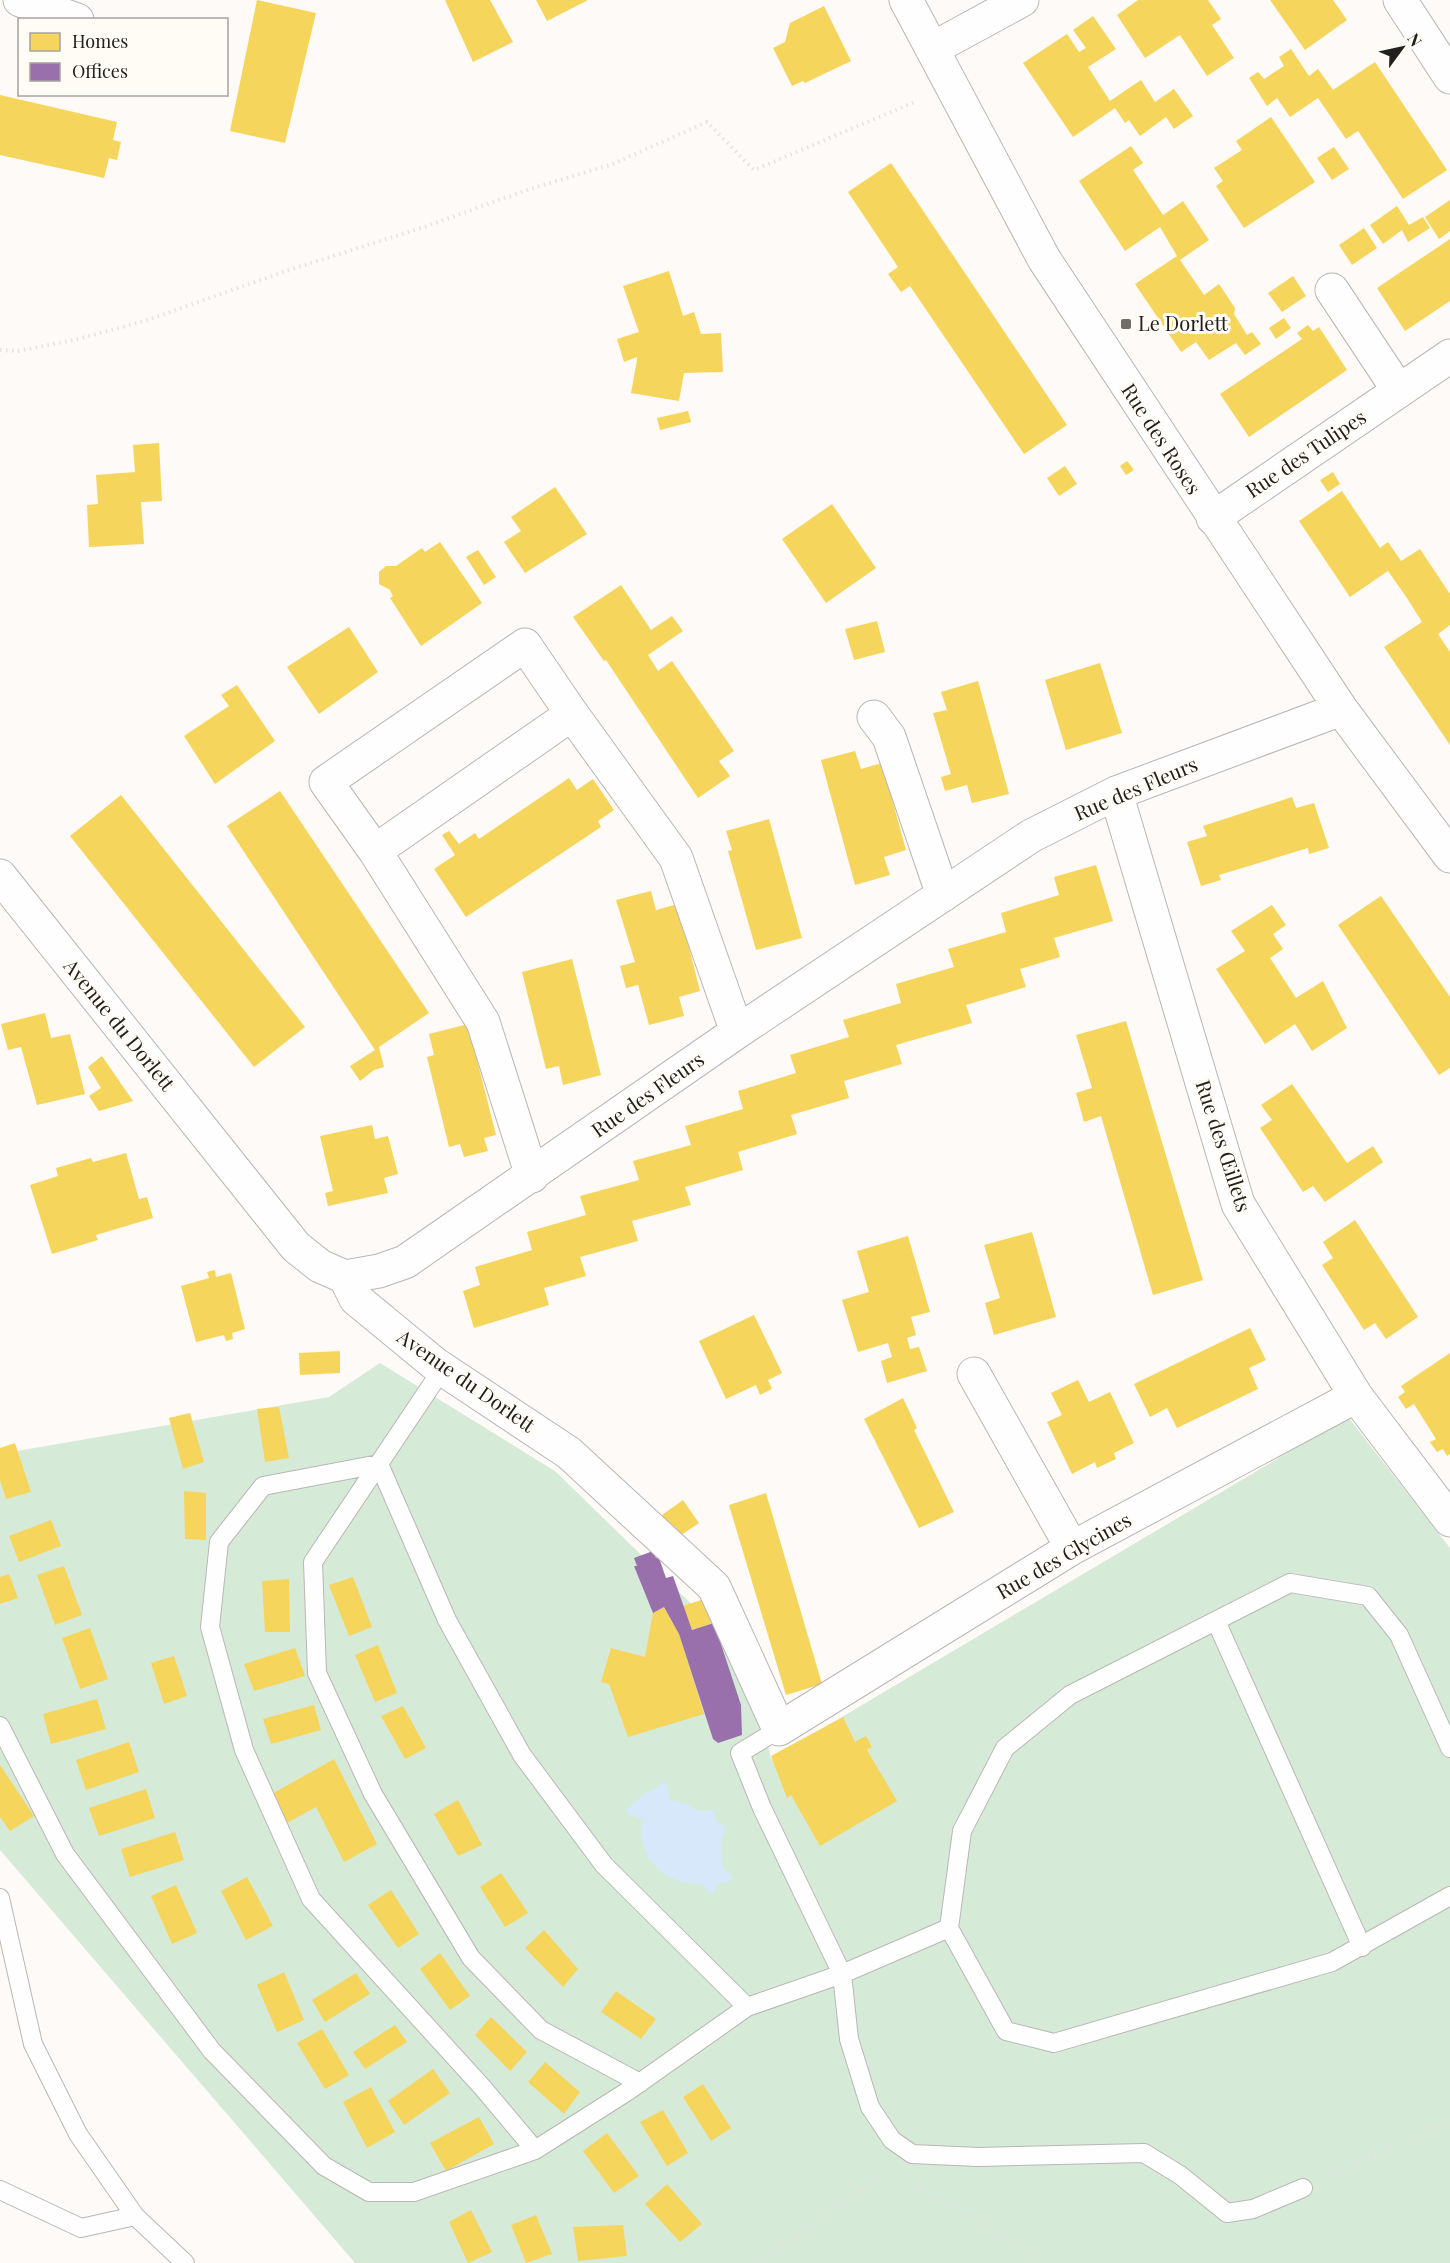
<svg xmlns="http://www.w3.org/2000/svg" width="1450" height="2263" font-family="'Playfair Display',serif">
  <rect width="100%" height="100%" fill="#fdfaf7"/>
  <path fill="#d6ead8" d="M 380,1363 L 555,1471 L 712,1624 L 766,1736 L 771,1759 L 1348,1417 L 1450,1548 L 1450,2263 L 355,2263 L 0,1850 L 0,1454 L 329,1397 Z"/>
  <path fill="#d6e8f9" d="M 663,1782 L 667,1784 L 670,1800 L 687,1804 L 698,1811 L 713,1810 L 716,1821 L 726,1827 L 721,1843 L 722,1866 L 734,1878 L 729,1882 L 718,1883 L 713,1894 L 707,1892 L 704,1885 C 665,1884 636,1860 642,1819 L 629,1815 L 626,1810 L 645,1793 L 655,1789 Z"/>
  <path fill="#f6d55c" d="M 257,0 L 316,13 L 285,143 L 230,131 Z
    M 445,0 L 490,0 L 513,42 L 473,62 Z
    M 536,0 L 588,0 L 547,21 Z
    M 1138,0 L 1208,0 L 1221,19 L 1212,25 L 1234,58 L 1207,76 L 1180,35 L 1145,58 L 1117,15 Z
    M 1270,0 L 1333,0 L 1347,20 L 1305,50 Z
    M 824,6 L 851,61 L 805,83 L 803,81 L 792,86 L 773,48 L 785,42 L 790,23 Z
    M 1093,16 L 1116,49 L 1088,67 L 1110,101 L 1141,80 L 1155,102 L 1174,89 L 1193,116 L 1174,129 L 1166,117 L 1140,136 L 1129,120 L 1125,123 L 1115,108 L 1073,137 L 1023,63 L 1067,34 L 1079,52 L 1086,48 L 1073,30 Z
    M 1291,49 L 1309,76 L 1318,69 L 1333,90 L 1375,62 L 1447,170 L 1403,199 L 1358,131 L 1346,139 L 1318,98 L 1290,117 L 1277,98 L 1267,106 L 1249,78 L 1258,72 L 1264,79 L 1284,66 L 1279,57 Z
    M 0,95 L 117,122 L 113,140 L 121,142 L 117,160 L 109,158 L 104,178 L 0,155 Z
    M 1271,117 L 1315,182 L 1244,228 L 1216,186 L 1223,181 L 1214,168 L 1242,150 L 1236,141 Z
    M 1131,146 L 1143,163 L 1133,170 L 1163,215 L 1183,201 L 1209,240 L 1180,260 L 1204,295 L 1219,284 L 1235,308 L 1234,314 L 1247,335 L 1252,332 L 1261,344 L 1245,355 L 1236,343 L 1209,360 L 1196,342 L 1181,352 L 1135,284 L 1177,256 L 1160,227 L 1125,251 L 1079,181 Z
    M 1334,147 L 1349,169 L 1332,180 L 1317,158 Z
    M 891,163 L 1067,425 L 1024,454 L 910,286 L 901,292 L 888,274 L 898,267 L 848,192 Z
    M 1450,200 L 1450,231 L 1439,239 L 1425,217 Z
    M 1397,206 L 1409,225 L 1423,217 L 1430,228 L 1408,242 L 1402,230 L 1383,244 L 1370,225 Z
    M 1364,228 L 1377,248 L 1352,265 L 1339,245 Z
    M 1450,239 L 1450,301 L 1405,331 L 1377,288 Z
    M 669,271 L 683,316 L 694,312 L 701,334 L 721,333 L 723,372 L 684,373 L 679,401 L 631,393 L 637,360 L 637,357 L 624,362 L 617,339 L 639,332 L 623,286 Z
    M 1293,276 L 1306,296 L 1282,312 L 1268,293 Z
    M 1284,318 L 1291,328 L 1276,339 L 1269,328 Z
    M 1308,325 L 1313,331 L 1319,327 L 1347,370 L 1249,437 L 1220,394 L 1302,339 L 1297,333 Z
    M 688,411 L 691,422 L 660,430 L 657,418 Z
    M 159,443 L 162,501 L 141,502 L 144,544 L 89,547 L 87,505 L 98,504 L 96,475 L 135,472 L 133,445 Z
    M 1127,461 L 1134,470 L 1126,475 L 1120,466 Z
    M 1065,466 L 1077,484 L 1059,496 L 1047,478 Z
    M 1333,472 L 1340,484 L 1328,492 L 1320,480 Z
    M 555,487 L 587,534 L 525,573 L 504,542 L 521,531 L 511,517 Z
    M 1342,491 L 1380,548 L 1388,542 L 1401,561 L 1420,549 L 1450,594 L 1450,625 L 1438,634 L 1450,652 L 1450,745 L 1384,647 L 1422,622 L 1407,598 L 1388,571 L 1350,597 L 1299,521 Z
    M 832,504 L 876,568 L 826,603 L 782,539 Z
    M 440,542 L 482,603 L 421,646 L 390,598 L 393,596 L 390,590 L 379,584 L 379,572 L 386,566 L 396,566 L 422,548 L 425,552 Z
    M 478,550 L 496,577 L 484,585 L 466,557 Z
    M 621,585 L 651,630 L 672,616 L 683,631 L 648,655 L 658,671 L 672,661 L 734,751 L 719,761 L 730,776 L 698,798 L 606,660 L 604,661 L 573,617 Z
    M 877,621 L 885,652 L 854,660 L 845,629 Z
    M 349,627 L 378,672 L 319,714 L 287,667 Z
    M 1100,663 L 1122,733 L 1066,750 L 1045,680 Z
    M 978,681 L 1009,794 L 972,803 L 967,785 L 945,791 L 941,777 L 951,774 L 933,713 L 947,710 L 941,692 Z
    M 237,685 L 275,741 L 215,784 L 184,736 L 229,706 L 221,695 Z
    M 855,751 L 861,769 L 882,763 L 906,850 L 884,857 L 890,875 L 855,885 L 821,760 Z
    M 569,778 L 577,790 L 593,779 L 614,810 L 598,821 L 601,827 L 466,917 L 434,869 L 455,855 L 442,835 L 449,831 L 459,844 L 475,833 L 479,839 Z
    M 280,791 L 429,1013 L 379,1047 L 384,1067 L 374,1070 L 360,1081 L 350,1066 L 375,1050 L 227,826 Z
    M 121,795 L 305,1027 L 254,1067 L 70,836 Z
    M 1292,797 L 1296,808 L 1314,803 L 1329,848 L 1309,854 L 1308,848 L 1219,875 L 1221,880 L 1201,886 L 1187,842 L 1207,836 L 1203,826 Z
    M 769,819 L 802,938 L 756,950 L 728,851 L 732,850 L 726,831 Z
    M 1096,865 L 1113,921 L 1054,938 L 1060,957 L 1020,969 L 1026,987 L 966,1005 L 972,1023 L 896,1045 L 902,1064 L 844,1081 L 849,1098 L 791,1115 L 797,1134 L 738,1152 L 743,1170 L 685,1187 L 691,1205 L 632,1221 L 638,1241 L 580,1257 L 586,1276 L 544,1288 L 549,1305 L 474,1328 L 463,1291 L 480,1285 L 475,1267 L 532,1250 L 527,1232 L 586,1215 L 580,1196 L 639,1180 L 633,1161 L 691,1145 L 685,1126 L 743,1109 L 738,1091 L 796,1073 L 790,1055 L 849,1037 L 843,1020 L 901,1003 L 896,984 L 954,967 L 948,949 L 1006,932 L 1001,913 L 1059,895 L 1054,877 Z
    M 651,891 L 656,910 L 678,904 L 700,991 L 679,997 L 684,1016 L 649,1025 L 638,985 L 626,988 L 620,966 L 635,962 L 616,900 Z
    M 1381,896 L 1450,997 L 1450,1068 L 1439,1075 L 1338,925 Z
    M 1272,905 L 1286,925 L 1273,934 L 1283,949 L 1270,958 L 1296,998 L 1323,981 L 1347,1028 L 1312,1051 L 1295,1024 L 1265,1044 L 1216,969 L 1245,951 L 1231,931 Z
    M 572,959 L 601,1075 L 563,1085 L 559,1066 L 546,1069 L 522,972 Z
    M 45,1013 L 51,1038 L 70,1034 L 85,1094 L 37,1105 L 21,1047 L 8,1050 L 1,1024 Z
    M 1126,1021 L 1203,1280 L 1153,1295 L 1101,1116 L 1084,1122 L 1076,1093 L 1092,1088 L 1076,1035 Z
    M 468,1024 L 496,1135 L 484,1138 L 488,1151 L 464,1157 L 460,1144 L 449,1147 L 427,1057 L 434,1055 L 429,1034 Z
    M 102,1056 L 133,1101 L 99,1111 L 89,1096 L 101,1088 L 88,1067 Z
    M 1292,1084 L 1347,1163 L 1373,1146 L 1383,1162 L 1325,1202 L 1313,1186 L 1303,1192 L 1260,1128 L 1272,1120 L 1261,1105 Z
    M 372,1125 L 375,1139 L 388,1136 L 398,1174 L 384,1178 L 388,1193 L 328,1206 L 325,1193 L 333,1191 L 320,1136 Z
    M 126,1153 L 139,1199 L 147,1197 L 153,1218 L 96,1235 L 98,1240 L 52,1254 L 30,1185 L 58,1176 L 56,1168 L 91,1158 L 93,1162 Z
    M 1355,1220 L 1418,1317 L 1386,1339 L 1375,1323 L 1364,1330 L 1322,1265 L 1333,1258 L 1323,1242 Z
    M 1032,1232 L 1056,1317 L 994,1335 L 985,1303 L 1000,1298 L 984,1245 Z
    M 908,1236 L 930,1312 L 911,1317 L 916,1335 L 907,1338 L 910,1349 L 919,1347 L 927,1371 L 887,1383 L 881,1361 L 892,1357 L 888,1343 L 858,1352 L 842,1300 L 869,1292 L 857,1251 Z
    M 215,1270 L 216,1277 L 231,1273 L 245,1329 L 232,1333 L 233,1339 L 226,1341 L 224,1335 L 196,1342 L 181,1286 L 209,1278 L 207,1272 Z
    M 754,1315 L 782,1373 L 768,1380 L 772,1389 L 760,1395 L 756,1385 L 726,1399 L 699,1341 Z
    M 1250,1328 L 1266,1360 L 1249,1368 L 1258,1389 L 1177,1428 L 1167,1408 L 1150,1417 L 1134,1384 Z
    M 340,1351 L 340,1373 L 300,1375 L 299,1353 Z
    M 1450,1353 L 1450,1454 L 1447,1456 L 1443,1449 L 1437,1452 L 1430,1442 L 1436,1439 L 1414,1404 L 1406,1409 L 1398,1397 L 1405,1392 L 1401,1386 Z
    M 1078,1380 L 1089,1402 L 1110,1392 L 1134,1443 L 1114,1453 L 1116,1459 L 1097,1468 L 1095,1462 L 1072,1474 L 1047,1422 L 1062,1415 L 1051,1393 Z
    M 903,1398 L 917,1428 L 914,1430 L 954,1512 L 919,1528 L 864,1419 Z
    M 279,1407 L 289,1458 L 265,1462 L 257,1409 Z
    M 190,1413 L 204,1462 L 183,1469 L 169,1418 Z
    M 15,1443 L 31,1492 L 6,1499 L 0,1480 L 0,1448 Z
    M 184,1491 L 206,1493 L 206,1540 L 185,1539 Z
    M 766,1493 L 822,1684 L 786,1695 L 729,1505 Z
    M 683,1500 L 699,1523 L 677,1538 L 662,1515 Z
    M 51,1520 L 61,1546 L 19,1562 L 9,1536 Z
    M 64,1566 L 82,1615 L 55,1625 L 37,1575 Z
    M 9,1574 L 18,1598 L 0,1604 L 0,1577 Z
    M 353,1577 L 372,1627 L 349,1636 L 329,1585 Z
    M 289,1579 L 290,1632 L 265,1632 L 262,1581 Z
    M 704,1599 L 712,1624 L 692,1630 L 683,1606 Z
    M 664,1607 L 679,1634 L 704,1714 L 628,1737 L 609,1684 L 601,1682 L 611,1648 L 645,1657 L 653,1613 Z
    M 90,1628 L 108,1679 L 80,1689 L 62,1638 Z
    M 378,1645 L 397,1693 L 375,1702 L 355,1655 Z
    M 295,1648 L 305,1676 L 254,1691 L 244,1664 Z
    M 174,1656 L 187,1696 L 164,1704 L 151,1663 Z
    M 97,1699 L 106,1729 L 51,1744 L 43,1714 Z
    M 314,1705 L 321,1730 L 271,1744 L 263,1719 Z
    M 403,1706 L 426,1748 L 405,1759 L 381,1716 Z
    M 843,1717 L 855,1742 L 866,1736 L 872,1747 L 867,1750 L 897,1801 L 820,1846 L 791,1795 L 787,1798 L 771,1756 Z
    M 129,1742 L 139,1772 L 86,1790 L 76,1760 Z
    M 334,1759 L 377,1844 L 344,1862 L 316,1807 L 287,1823 L 272,1794 Z
    M 0,1765 L 34,1816 L 10,1831 L 0,1817 Z
    M 146,1789 L 155,1818 L 99,1836 L 89,1808 Z
    M 458,1800 L 482,1845 L 458,1856 L 434,1814 Z
    M 175,1832 L 184,1860 L 130,1877 L 121,1849 Z
    M 501,1873 L 528,1913 L 505,1927 L 480,1887 Z
    M 247,1877 L 273,1926 L 246,1940 L 221,1891 Z
    M 176,1885 L 197,1933 L 172,1944 L 151,1896 Z
    M 391,1890 L 419,1934 L 398,1948 L 368,1905 Z
    M 544,1930 L 578,1969 L 563,1987 L 525,1948 Z
    M 440,1953 L 470,1996 L 450,2010 L 420,1969 Z
    M 284,1972 L 304,2020 L 277,2032 L 257,1985 Z
    M 356,1973 L 370,1994 L 325,2022 L 312,2000 Z
    M 616,1991 L 656,2019 L 641,2039 L 601,2012 Z
    M 491,2017 L 527,2052 L 510,2071 L 475,2035 Z
    M 395,2025 L 407,2042 L 365,2069 L 353,2052 Z
    M 322,2029 L 349,2075 L 325,2089 L 297,2043 Z
    M 545,2062 L 580,2092 L 564,2114 L 528,2082 Z
    M 433,2069 L 450,2093 L 404,2125 L 388,2101 Z
    M 703,2084 L 731,2128 L 711,2141 L 683,2097 Z
    M 371,2087 L 395,2132 L 367,2148 L 343,2102 Z
    M 663,2110 L 688,2153 L 667,2166 L 640,2122 Z
    M 479,2117 L 494,2144 L 446,2171 L 430,2143 Z
    M 607,2133 L 639,2176 L 614,2193 L 583,2151 Z
    M 667,2184 L 702,2224 L 680,2242 L 645,2204 Z
    M 471,2210 L 492,2252 L 468,2263 L 449,2222 Z
    M 536,2215 L 552,2254 L 526,2263 L 511,2225 Z
    M 623,2225 L 627,2256 L 578,2261 L 573,2227 Z"/>
  <path fill="#9970ab" d="M 653,1551 L 656,1558 L 659,1558 L 666,1578 L 673,1576 L 692,1630 L 714,1623 L 741,1705 L 742,1735 L 718,1743 L 713,1739 L 679,1634 L 664,1607 L 653,1613 L 634,1566 L 637,1566 L 634,1558 Z"/>
  <g fill="none" stroke-linecap="round" stroke-linejoin="round">
    <defs>
      <path id="lane" d="M 443,1368 L 313,1562 L 317,1673 L 373,1794 L 471,1958 L 541,2030 L 640,2083
        M 379,1464 L 447,1620 L 522,1755 L 604,1865 L 747,2007 L 628,2091 L 535,2150 L 483,2088 L 311,1899 L 244,1750 L 210,1627 L 219,1542 L 263,1486 Z
        M 1216,1621 L 1362,1947
        M 0,1726 L 65,1854 L 212,2051 L 324,2166 L 369,2192 L 414,2192 L 535,2150
        M 779,1729 L 740,1753 L 762,1808 L 842,1974 L 849,2039 L 870,2107 L 892,2140 L 912,2154 L 978,2157 L 1144,2153 L 1180,2175 L 1227,2213 L 1253,2209 L 1303,2188
        M 1450,1748 L 1399,1635 L 1368,1596 L 1290,1583 L 1070,1695 L 1005,1748 L 962,1831 L 949,1928 L 1006,2031 L 1054,2043 L 1332,1962 L 1450,1896
        M 0,1898 L 33,2044 L 78,2134 L 135,2216 L 185,2263
        M 747,2007 L 842,1974 L 949,1928
        M 0,2190 L 81,2228 L 135,2216"/>
      <path id="street" d="M 20,0 L 77,20
        M 906,0 L 1044,259 L 1341,709 L 1450,856
        M 1400,0 L 1450,77
        M 932,49 L 1022,0
        M 1332,290 L 1399,391
        M 1213,518 L 1450,356
        M 572,714 L 676,858 L 737,1032
        M 874,717 L 889,737 L 943,895
        M 1116,793 L 1238,1204 L 1356,1396 L 1450,1520
        M 375,851 L 572,714 L 525,645 L 326,782 L 375,851 L 483,1022 L 532,1176
        M 0,876 L 296,1247 L 320,1266 L 345,1277 L 356,1299 L 435,1364 L 569,1453 L 714,1587 L 779,1729 L 1072,1548 L 1356,1396
        M 345,1277 L 379,1271 L 405,1262 L 737,1032 L 1031,836 L 1116,793 L 1341,709
        M 974,1374 L 1072,1548"/>
    </defs>
    <use href="#lane" stroke="#b9b7b4" stroke-width="20"/>
    <use href="#street" stroke="#b9b7b4" stroke-width="35"/>
    <path stroke="#e4e4e3" stroke-width="4" stroke-dasharray="1.5 4.5" stroke-linecap="butt" d="M 0,350 L 18,351 L 74,340 L 148,320 L 280,273 L 427,226 L 530,189 L 613,164 L 707,122 L 754,170 L 917,101
      M 1331,2175 L 1450,2119
      M 916,2188 L 970,2214 L 1042,2263
      M 757,2263 L 885,2173"/>
    <use href="#lane" stroke="#fffefe" stroke-width="18"/>
    <use href="#street" stroke="#fffefe" stroke-width="33"/>
  </g>
  <rect fill="#6f6c6a" stroke="#fffbf5" stroke-width="2" x="1120" y="318" width="12" height="12" rx="3"/>
  <g text-anchor="middle" stroke-width="6" stroke-linejoin="round" paint-order="stroke">
    <g font-size="20" fill="#22201e" stroke="#fffbf5" text-anchor="start">
      <text x="1138" y="331">Le Dorlett</text>
    </g>
    <g font-size="20" fill="#22201e" stroke="#fffbf5">
      <text transform="translate(1161 439) rotate(57)" y="7">Rue des Roses</text>
      <text transform="translate(1306 454) rotate(-34)" y="7">Rue des Tulipes</text>
      <text transform="translate(1136 789) rotate(-23)" y="7">Rue des Fleurs</text>
      <text transform="translate(119 1025) rotate(51)" y="7">Avenue du Dorlett</text>
      <text transform="translate(648 1095) rotate(-35)" y="7">Rue des Fleurs</text>
      <text transform="translate(1223 1146) rotate(72)" y="7">Rue des Œillets</text>
      <text transform="translate(466 1381) rotate(35)" y="7">Avenue du Dorlett</text>
      <text transform="translate(1064 1556) rotate(-30)" y="7">Rue des Glycines</text>
    </g>
  </g>
  <rect x="18" y="18" width="210" height="78" fill="#fffbf5" stroke="#a7a39f" stroke-width="1.5"/>
  <rect x="30" y="33" width="30" height="18" fill="#f6d55c" stroke="#a7a39f" stroke-width="1.5"/>
  <text x="72" y="48" font-size="18" fill="#22201e">Homes</text>
  <rect x="30" y="63" width="30" height="18" fill="#9970ab" stroke="#a7a39f" stroke-width="1.5"/>
  <text x="72" y="78" font-size="18" fill="#22201e">Offices</text>
  <g transform="translate(1402 48) rotate(57)" stroke="#fffbf5" stroke-width="4.5" paint-order="stroke">
  <path d="M0-4.5L10 22L0 15L-10 22Z" fill="#22201e"/>
  <text y="-9" font-size="16" font-weight="bold" text-anchor="middle" fill="#22201e">N</text>
  </g>
</svg>
